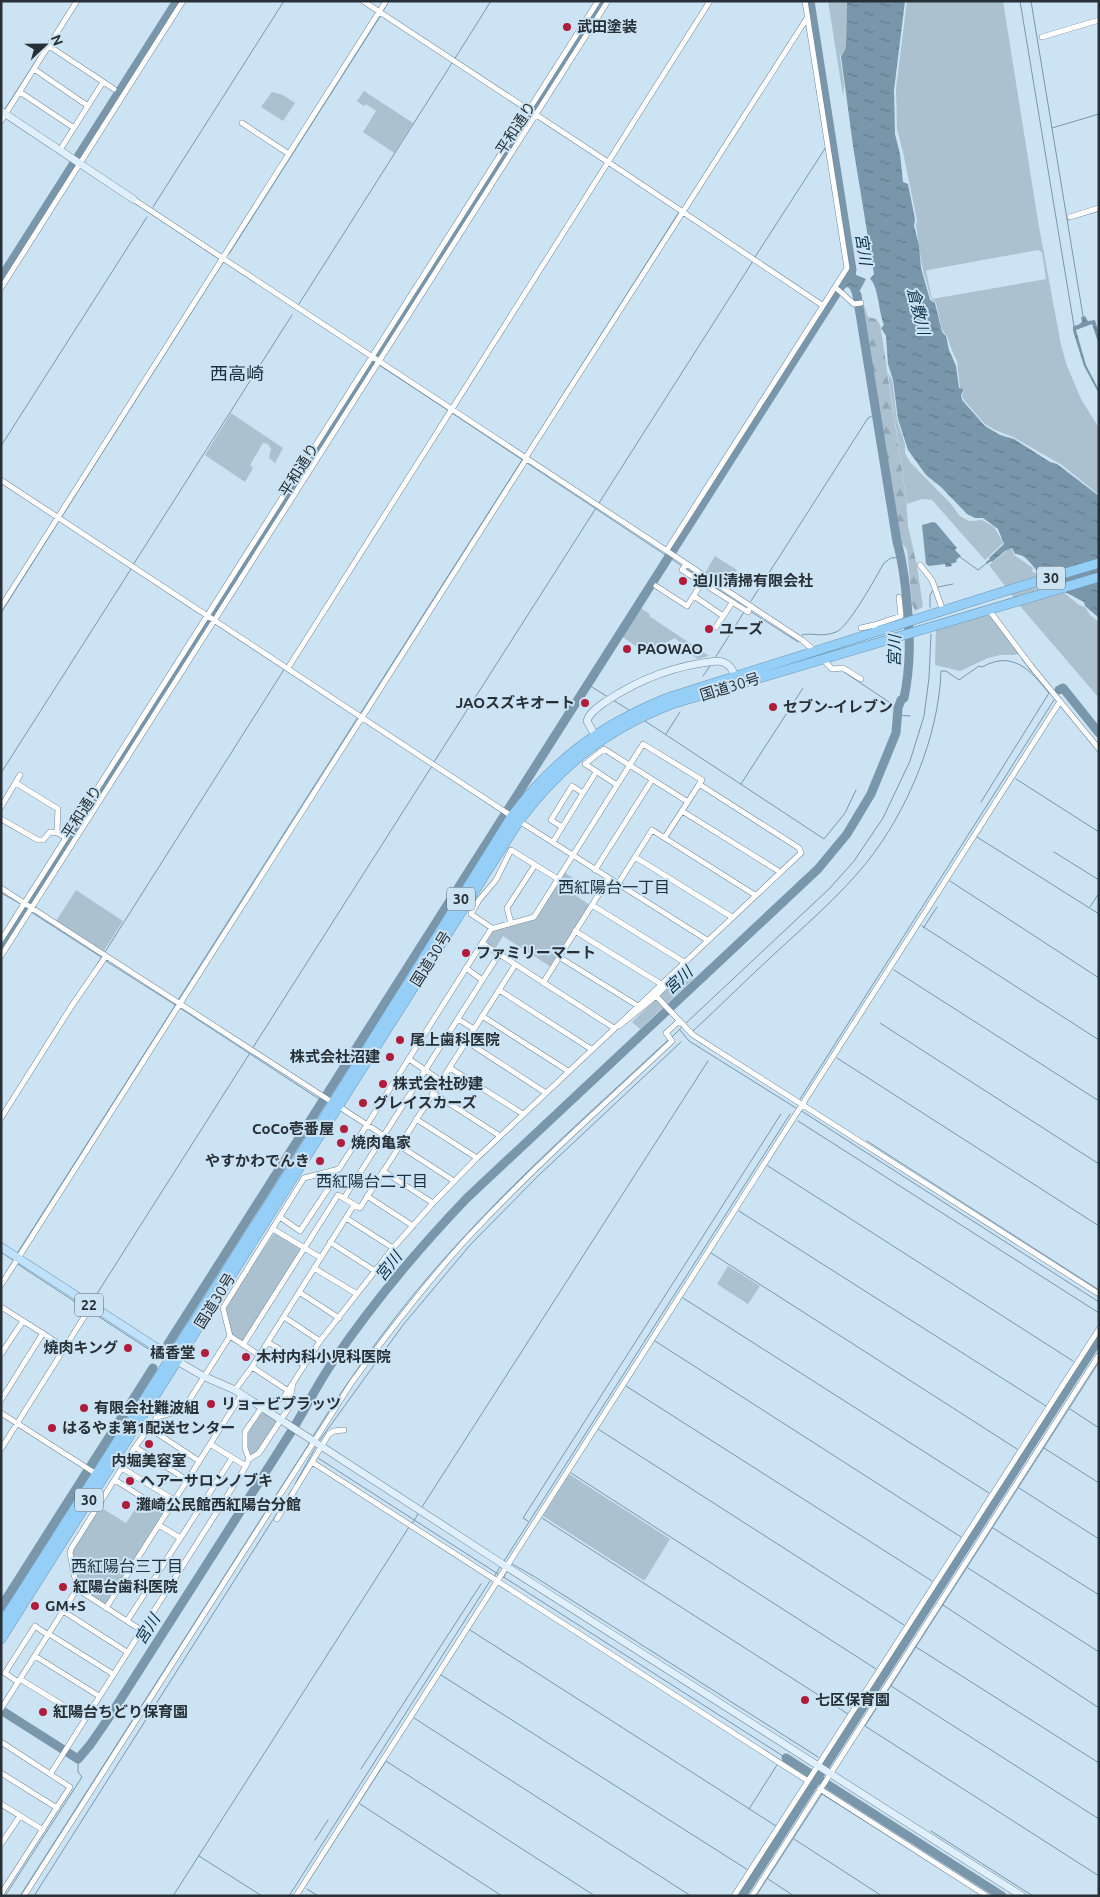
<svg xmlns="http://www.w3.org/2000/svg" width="1100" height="1897" font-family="Ubuntu,'Noto Sans JP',sans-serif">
  <defs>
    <pattern id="forest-firs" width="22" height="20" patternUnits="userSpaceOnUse" patternTransform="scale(1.25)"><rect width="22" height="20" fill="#abc1d0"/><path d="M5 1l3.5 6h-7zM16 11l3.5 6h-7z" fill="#93a6b3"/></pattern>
    <pattern id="water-ripples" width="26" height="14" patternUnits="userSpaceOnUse" patternTransform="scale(1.25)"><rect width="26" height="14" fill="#7996ab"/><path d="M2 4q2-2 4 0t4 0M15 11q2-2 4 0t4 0" fill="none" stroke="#637b8c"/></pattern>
  </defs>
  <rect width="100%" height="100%" fill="#cce3f4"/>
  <path fill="#abc1d0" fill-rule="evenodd" d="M 828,1 L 847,1 L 846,44 L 845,50 L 840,56 L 844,84 L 843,96 Z
    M 907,1 L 1003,1 L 1038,221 L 1061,345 L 1067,366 L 1081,399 L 1099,428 L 1099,495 L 1062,465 L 1013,437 L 995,430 L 985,424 L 963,399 L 962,394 L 965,389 L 960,388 L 957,361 L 951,348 L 947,336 L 942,330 L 936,303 L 931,299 L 922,266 L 916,225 L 917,220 L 903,152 L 897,129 L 896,89 ZM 1038,250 L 1042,252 L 1046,279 L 932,299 L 926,271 L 928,270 Z
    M 364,91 L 413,123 L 394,153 L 363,132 L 376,111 L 366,104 L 364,106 L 357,101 Z
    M 272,92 L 283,95 L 295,103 L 283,121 L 261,107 Z
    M 888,373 L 892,380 L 897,420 L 905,444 L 905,453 L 910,462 L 950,503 L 960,516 L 969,521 L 982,520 L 994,527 L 1003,542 L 1003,543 L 985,560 L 932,500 L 922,499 L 907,504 Z
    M 231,413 L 283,448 L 275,463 L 269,458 L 271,449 L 268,444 L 263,443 L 250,465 L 253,468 L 245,482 L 205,455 Z
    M 1009,549 L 1012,549 L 1014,555 L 1033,568 L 1032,571 L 1036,574 L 1040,573 L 1079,605 L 1085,607 L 1090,615 L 1099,622 L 1099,698 L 1020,606 L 989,565 Z
    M 715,556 L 737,570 L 728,587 L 705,573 Z
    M 639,607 L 650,614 L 649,616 L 709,656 L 697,659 L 675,638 L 654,649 L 646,646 L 642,650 L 621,636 Z
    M 987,615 L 990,616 L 1018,653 L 1015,655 L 1000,655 L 988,658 L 960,671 L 935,665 L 936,629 Z
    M 564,872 L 574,879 L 567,890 L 590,905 L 551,967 L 503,936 L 495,949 L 488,945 L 487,941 L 495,928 L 535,920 Z
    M 76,890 L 123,921 L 103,952 L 56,921 Z
    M 687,970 L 694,978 L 640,1029 L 632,1022 Z
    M 275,1232 L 303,1249 L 243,1343 L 232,1336 L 226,1308 L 248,1273 L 250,1274 L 248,1272 Z
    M 728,1266 L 760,1286 L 748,1304 L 717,1284 Z
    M 264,1413 L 277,1421 L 258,1450 L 251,1456 L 249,1455 L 247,1434 L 260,1414 Z
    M 569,1474 L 670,1539 L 645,1580 L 643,1580 L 543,1516 Z
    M 142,1499 L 163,1513 L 106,1605 L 79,1588 L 72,1551 L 100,1507 L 126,1523 Z"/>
  <path fill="url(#forest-firs)" d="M 864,305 L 868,317 L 876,319 L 880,325 L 883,343 L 906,498 L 908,526 L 917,566 L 923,607 L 915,611 L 912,604 L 907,550 L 900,540 L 882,425 L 863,320 L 862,306 Z"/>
  <path fill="url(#water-ripples)" d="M 847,1 L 905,1 L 894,90 L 895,134 L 900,154 L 903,182 L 908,184 L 915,219 L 914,226 L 919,245 L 921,268 L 930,300 L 935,303 L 942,332 L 946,336 L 949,350 L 956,366 L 959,388 L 964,389 L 961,395 L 962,400 L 985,426 L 1000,435 L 1014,439 L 1050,462 L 1057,464 L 1099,496 L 1099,618 L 1085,606 L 1084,602 L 1065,592 L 1043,573 L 1037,571 C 1031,564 1025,554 1015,554 L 1012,548 L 1005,551 L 992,562 L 991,561 L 987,564 L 986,562 L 990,559 L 989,558 L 1004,544 L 998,529 L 983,518 L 975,518 L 967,514 L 941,487 L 926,475 L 908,450 L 898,419 L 893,380 L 888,364 L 886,336 L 881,328 L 884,325 C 879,314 878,284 870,279 L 874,274 L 853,146 L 841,56 L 845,50 L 846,44 Z
    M 854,258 L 856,275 L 866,279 L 858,294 L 860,301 L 857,302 C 852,298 852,290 848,287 L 841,289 L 837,286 L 848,259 Z
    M 1085,316 L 1088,321 L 1095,320 L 1099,334 L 1099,345 L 1092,324 L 1076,330 L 1086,365 L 1099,390 L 1099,394 L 1084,366 L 1073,331 L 1073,326 L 1078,325 L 1082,322 L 1081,317 Z
    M 933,522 L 936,523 L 957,548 L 955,550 L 961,556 L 956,560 L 957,562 L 951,564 L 952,566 L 946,567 L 945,564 L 929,566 L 926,564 L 922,525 Z"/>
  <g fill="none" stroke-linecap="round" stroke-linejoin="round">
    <path stroke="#7996ab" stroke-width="1" d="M 1020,1 L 1074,326
      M 1031,1 L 1083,316
      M 383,11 L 389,1
      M 454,60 L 491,1
      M 5,109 L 48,42
      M 1052,128 L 1099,114
      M 133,202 L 219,259
      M 153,207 L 284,1
      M 682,209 L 805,17
      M 1068,220 L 1099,211
      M 229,254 L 381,15
      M 755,257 L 826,147
      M 223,261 L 370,358
      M 299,304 L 452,63
      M 379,365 L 449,411
      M 452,413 L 524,461
      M 1,446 L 147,217
      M 527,451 L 679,212
      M 527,463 L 682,566
      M 599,503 L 753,261
      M 61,518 L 224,261
      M 960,557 L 978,570 L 987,563
      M 133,565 L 292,315
      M 686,568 L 743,606
      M 938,587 L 953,584
      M 751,601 L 868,418 L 876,414
      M 930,607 L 930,595 L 933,590
      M 750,611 L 798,642
      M 1,613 L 59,521
      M 802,635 C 812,632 821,638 836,632 C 848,628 876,577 884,563 L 891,558 L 902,557
      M 1017,653 L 1018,654
      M 715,658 L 744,612
      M 1022,659 L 1032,672
      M 844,672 L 898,708
      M 703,676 L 710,666
      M 587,684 L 608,697
      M 613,700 L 629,710
      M 360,714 L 522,460
      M 898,715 L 910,716
      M 645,721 L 824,839 L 845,813 L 856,790
      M 666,734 L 680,712
      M 434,762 L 596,508
      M 1,773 L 131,569
      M 1016,779 L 1099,832
      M 741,784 L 803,688
      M 977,837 L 1099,914
      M 1054,852 L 1099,880
      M 950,881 L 1099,978
      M 1,893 L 21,904
      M 1090,907 L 1099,893
      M 31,912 L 101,957
      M 922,926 L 1099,1040
      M 924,927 L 937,907
      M 105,952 L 285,668
      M 106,961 L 177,1006
      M 94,969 L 103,955
      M 894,970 L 1099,1101
      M 178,1000 L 358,717
      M 180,1008 L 322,1101
      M 880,1023 L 1099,1164
      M 685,1024 L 830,888 L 854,861 L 883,818 L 910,761 L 924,716 L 929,678 L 931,634
      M 680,1030 L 689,1041 L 796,1108
      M 693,1031 C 719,1007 744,982 770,958 C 803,927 838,898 867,862 C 907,812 939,736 941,671 L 946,671 L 959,680 L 979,666 L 982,667 C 1013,650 1030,670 1049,693 L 981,802
      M 671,1038 L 682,1027
      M 252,1049 L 432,766
      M 837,1058 L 1099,1226
      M 800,1099 L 1054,700
      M 800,1110 L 1099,1302
      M 798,1121 L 1099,1313
      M 867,1141 L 1099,1290
      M 768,1166 L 1073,1361
      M 739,1211 L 1046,1406
      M 1,1252 L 13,1260
      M 18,1252 L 176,1004
      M 711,1253 L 1017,1449
      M 16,1263 L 86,1309
      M 7,1271 L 13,1261
      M 683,1298 L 989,1493
      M 93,1300 L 250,1053
      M 90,1311 L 156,1354
      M 655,1341 L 961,1537
      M 1099,1362 L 865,1726 L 1099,1876
      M 1080,1365 L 1081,1366
      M 626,1386 L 932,1581
      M 1070,1409 L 1099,1428
      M 598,1429 L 904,1625
      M 313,1436 C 354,1371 399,1308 451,1251 C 518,1176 594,1109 668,1040
      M 320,1440 L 403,1325 L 471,1244 L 539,1175 L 681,1042
      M 1044,1448 L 1099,1483
      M 1024,1453 L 1025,1454
      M 318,1458 L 498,1574
      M 571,1473 L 876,1669
      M 295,1484 L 315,1448
      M 1019,1488 L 1099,1539
      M 995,1497 L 997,1498
      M 422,1507 L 708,1061
      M 542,1518 L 848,1714
      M 528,1521 L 523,1518 L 781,1114
      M 412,1524 L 418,1514
      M 993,1528 L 1099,1595
      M 967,1541 L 968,1542
      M 504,1561 L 790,1114
      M 512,1564 L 535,1577 L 818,1757
      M 968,1568 L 1099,1652
      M 502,1576 L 786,1758
      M 494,1577 L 500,1567
      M 504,1577 L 507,1571
      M 939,1585 L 940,1586
      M 943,1605 L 1099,1708
      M 910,1629 L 912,1630
      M 470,1630 L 776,1826
      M 916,1647 L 1099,1763
      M 883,1673 L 884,1674
      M 441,1675 L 748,1870
      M 891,1686 L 1099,1819
      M 854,1717 L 855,1718
      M 414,1718 L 691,1896
      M 825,1761 L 827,1762
      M 361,1769 L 481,1584
      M 826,1787 L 828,1784
      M 822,1794 L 942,1870
      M 360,1804 L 502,1896
      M 749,1809 L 777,1765
      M 782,1830 L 783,1831
      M 931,1831 L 1033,1896
      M 794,1839 L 882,1896
      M 315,1840 L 328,1820
      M 199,1856 L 262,1896
      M 754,1873 L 755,1874
      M 768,1879 L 794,1896
      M 306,1885 L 386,1761 L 595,1896
      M 307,1889 L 318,1896
      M 5,1896 L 82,1777 L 78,1772 L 78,1759
      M 20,1896 L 310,1442
      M 34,1896 L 293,1488
      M 173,1896 L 409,1527
      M 289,1896 L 490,1581
      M 756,1896 L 822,1794"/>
    <path stroke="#7996ab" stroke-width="9" d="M 810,1 L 852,270
      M 1,278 L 177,1
      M 1059,690 L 1063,688 L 1099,733
      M 1,948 L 603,1
      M 168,1344 L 843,283
      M 1,1607 L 153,1368
      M 1,1710 L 78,1759 L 90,1745 L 110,1716 L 291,1432 C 306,1408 318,1383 334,1360 C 373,1303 419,1248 467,1198 L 818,869 L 847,834 L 871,794 L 896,733 L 898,708 L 901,700 L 904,698 C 911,664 910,636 907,602 C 905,581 903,562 897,542 L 857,295
      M 786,1758 L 1002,1896
      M 742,1896 L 1099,1339"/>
    <defs>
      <path id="street" d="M 363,1 L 614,166 L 822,305
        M 805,1 L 847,268 L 835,287
        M 1042,37 L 1099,20
        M 49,46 L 114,89
        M 34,69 L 88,106
        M 20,92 L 74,128
        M 1,121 L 77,1
        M 242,123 L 289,154
        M 60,150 L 103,82
        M 133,199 L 802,640 L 816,652
        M 1070,217 L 1099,208
        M 1,288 L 183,1
        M 526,457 L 807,18
        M 1,480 L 519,821 L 707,940
        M 667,550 L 835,287 L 854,304 L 861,303
        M 686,564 L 682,570 L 748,612 L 751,606
        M 920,565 L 932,580 L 943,611
        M 656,586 L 687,606 L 703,581
        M 694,596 L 723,616
        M 1,607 L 386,1
        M 989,610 L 1031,666 L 1099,749
        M 716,627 L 732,603
        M 861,628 L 874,625
        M 876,632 L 874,625 L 901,616 L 899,597
        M 822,658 L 832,669 L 843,668 L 861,679
        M 288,668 L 710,1
        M 16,783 L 58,809 L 57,830 L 58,833 L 66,838
        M 617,785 L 585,764 L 604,749 L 688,802
        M 1,807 L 20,775
        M 682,811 L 780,872
        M 1,819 L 38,840 L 43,840 L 50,832 L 58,833
        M 562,827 L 551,820 L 572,786 L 583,793
        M 553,842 L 596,772
        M 635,857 L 732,917
        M 595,870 L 652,780
        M 618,884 L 652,830 L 755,895
        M 1,888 L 454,1181
        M 592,905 L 684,962 L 685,966 L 656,996 L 619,1026
        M 511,923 L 507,908 L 535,865
        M 492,928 L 471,914 L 479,900 L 496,880 L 511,850 L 558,879
        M 575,931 L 661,984
        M 1,940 L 598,1
        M 482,943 L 614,1028
        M 1,956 L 608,1
        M 559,957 L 638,1006
        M 466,968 L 482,980
        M 543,983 L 609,878
        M 499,990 L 591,1049
        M 656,996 L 693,1035 L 1099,1294
        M 482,1016 L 568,1071
        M 458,1019 L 474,1029
        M 466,1041 L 546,1093
        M 409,1059 L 441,1081
        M 450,1068 L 523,1114
        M 433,1093 L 500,1136
        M 1,1118 L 71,1007 L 106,956
        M 416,1119 L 477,1158
        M 383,1171 L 433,1203
        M 367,1196 L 413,1226
        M 344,1198 L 499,954
        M 280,1217 L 300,1231 L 330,1186 L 326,1173
        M 346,1218 L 393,1248
        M 273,1229 L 321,1258
        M 330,1242 L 375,1271
        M 314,1268 L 357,1294
        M 1,1285 L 527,458
        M 299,1292 L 339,1318
        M 1,1310 L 3,1308 L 64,1347
        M 284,1317 L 320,1341
        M 230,1336 L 259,1355
        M 268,1342 L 304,1365
        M 243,1345 L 338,1195 L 360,1208 L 515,965
        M 1,1354 L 23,1321
        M 252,1367 L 287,1390
        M 235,1390 L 252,1367 L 354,1205
        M 1,1400 L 43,1333
        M 1,1413 L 98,1475
        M 149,1428 L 199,1461
        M 210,1444 L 246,1466
        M 135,1447 L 187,1480
        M 1,1449 L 91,1306
        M 249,1459 L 259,1453 L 288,1409 L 293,1383
        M 312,1462 L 808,1781
        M 122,1468 L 174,1500
        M 115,1480 L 167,1513
        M 277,1519 L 329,1434 L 334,1431 L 344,1430
        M 159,1525 L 180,1538
        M 77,1589 L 141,1630
        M 106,1608 L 242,1394
        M 63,1611 L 127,1652
        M 127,1621 L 232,1458
        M 49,1634 L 113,1674
        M 35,1656 L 99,1696
        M 20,1679 L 85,1719
        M 18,1682 L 5,1673 L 35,1626 L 48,1635
        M 1,1709 L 77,1589 L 70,1553 L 71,1549 L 135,1447 L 157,1417 L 183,1410 L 230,1336 L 223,1308 L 304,1178 L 339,1169 L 491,929 L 534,917 L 643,744 L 702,780 L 665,837
        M 1,1742 L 70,1787 L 1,1894
        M 1,1773 L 57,1808
        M 51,1773 L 246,1466 L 249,1459 L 245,1448 L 245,1432 L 262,1407 L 284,1397 L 320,1341 L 393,1248 L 433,1203 L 477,1158 L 801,853 L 799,848 L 699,784
        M 820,1789 L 987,1896
        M 1,1804 L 43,1830
        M 1,1844 L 20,1816
        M 24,1896 L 352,1382 C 390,1330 429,1279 473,1232 C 536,1165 605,1104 672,1041 L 666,1033 L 679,1021
        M 296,1896 L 1059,703
        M 734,1896 L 1099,1329
        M 752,1896 L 1099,1355"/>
      <path id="secondary" d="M 1,111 L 133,199
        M 597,739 L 587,721 C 589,713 598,707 605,702 C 639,679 676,665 717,661 C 730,662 733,670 737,681
        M 177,1361 L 203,1376 L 235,1390 L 507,1567 L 1022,1896"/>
      <path id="primary" d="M 1,1247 L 176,1360"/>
      <path id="highway" d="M 1,1624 L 328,1111 L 512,816 C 554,759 604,723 670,697 L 1002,592 L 1099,563
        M 1,1639 L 519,821 C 561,765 607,729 672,704 L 1099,577"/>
    </defs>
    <use href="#street" stroke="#718695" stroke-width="6"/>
    <use href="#secondary" stroke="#718695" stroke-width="8"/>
    <use href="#primary" stroke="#6e97b3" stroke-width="9"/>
    <use href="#highway" stroke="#6e97b3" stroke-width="10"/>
    <use href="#street" stroke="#fff" stroke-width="5"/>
    <use href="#secondary" stroke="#dff0fc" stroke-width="7"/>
    <use href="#primary" stroke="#bfe2fa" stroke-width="8"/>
    <use href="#highway" stroke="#95cef6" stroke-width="9"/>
  </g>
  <g fill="#b01c3b" stroke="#cce3f4" stroke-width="2">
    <circle cx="567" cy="27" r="5"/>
    <circle cx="683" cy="581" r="5"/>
    <circle cx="709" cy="629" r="5"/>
    <circle cx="627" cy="649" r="5"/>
    <circle cx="585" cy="703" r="5"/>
    <circle cx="773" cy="707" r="5"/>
    <circle cx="466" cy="953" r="5"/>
    <circle cx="400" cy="1040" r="5"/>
    <circle cx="390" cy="1057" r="5"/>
    <circle cx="383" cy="1084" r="5"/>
    <circle cx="363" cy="1103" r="5"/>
    <circle cx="344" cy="1129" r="5"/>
    <circle cx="341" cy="1143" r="5"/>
    <circle cx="320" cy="1161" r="5"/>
    <circle cx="128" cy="1348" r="5"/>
    <circle cx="205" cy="1353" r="5"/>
    <circle cx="246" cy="1357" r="5"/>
    <circle cx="211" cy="1404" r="5"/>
    <circle cx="84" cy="1408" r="5"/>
    <circle cx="52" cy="1428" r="5"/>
    <circle cx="149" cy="1444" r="5"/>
    <circle cx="130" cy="1481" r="5"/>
    <circle cx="126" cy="1505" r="5"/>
    <circle cx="63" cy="1587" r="5"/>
    <circle cx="35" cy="1606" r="5"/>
    <circle cx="805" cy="1700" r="5"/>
    <circle cx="43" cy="1712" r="5"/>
  </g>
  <g text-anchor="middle" stroke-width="4" stroke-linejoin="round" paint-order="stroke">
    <g fill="#cce3f4" stroke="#58666f" stroke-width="1">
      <rect x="1037" y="566.5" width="28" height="23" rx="4"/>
      <rect x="447" y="887.5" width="28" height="23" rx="4"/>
      <rect x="75" y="1293.5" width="28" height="23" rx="4"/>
      <rect x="75" y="1488.5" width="28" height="23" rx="4"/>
    </g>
    <g font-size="14" font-weight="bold" fill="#273036">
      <text x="1051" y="583">30</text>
      <text x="461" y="904">30</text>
      <text x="89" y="1310">22</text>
      <text x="89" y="1505">30</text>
    </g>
    <g font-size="15" font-weight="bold" fill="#273036" stroke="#cce3f4" text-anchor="start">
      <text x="577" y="32">武田塗装</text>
      <text x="693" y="586">迫川清掃有限会社</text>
      <text x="719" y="634">ユーズ</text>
      <text x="637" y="654">PAOWAO</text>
      <text x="575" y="708" text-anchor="end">JAOスズキオート</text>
      <text x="783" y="712">セブン-イレブン</text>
      <text x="476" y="958">ファミリーマート</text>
      <text x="410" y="1045">尾上歯科医院</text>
      <text x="380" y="1062" text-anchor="end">株式会社沼建</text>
      <text x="393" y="1089">株式会社砂建</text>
      <text x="373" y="1108">グレイスカーズ</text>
      <text x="334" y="1134" text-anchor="end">CoCo壱番屋</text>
      <text x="351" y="1148">焼肉亀家</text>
      <text x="310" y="1166" text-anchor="end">やすかわでんき</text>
      <text x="118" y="1353" text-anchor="end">焼肉キング</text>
      <text x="195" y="1358" text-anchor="end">橘香堂</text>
      <text x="256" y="1362">木村内科小児科医院</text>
      <text x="221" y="1409">リョービプラッツ</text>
      <text x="94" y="1413">有限会社難波組</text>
      <text x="62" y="1433">はるやま第1配送センター</text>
      <text x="149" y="1466" text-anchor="middle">内堀美容室</text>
      <text x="140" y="1486">ヘアーサロンノブキ</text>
      <text x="136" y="1510">灘崎公民館西紅陽台分館</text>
      <text x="73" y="1592">紅陽台歯科医院</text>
      <text x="45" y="1611">GM+S</text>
      <text x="815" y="1705">七区保育園</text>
      <text x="53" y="1717">紅陽台ちどり保育園</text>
    </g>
    <g font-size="15" fill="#273036" stroke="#cce3f4">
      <text transform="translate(516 128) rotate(-57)" y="5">平和通り</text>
      <text transform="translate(299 470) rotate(-58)" y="5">平和通り</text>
      <text transform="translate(730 687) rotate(-17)" y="5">国道30号</text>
      <text transform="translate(82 812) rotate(-57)" y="5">平和通り</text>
      <text transform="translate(431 959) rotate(-58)" y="5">国道30号</text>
      <text transform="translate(215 1301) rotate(-58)" y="5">国道30号</text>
    </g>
    <g font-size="16" font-style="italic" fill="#093148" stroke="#cce3f4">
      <text transform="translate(864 249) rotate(81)" y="6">宮川</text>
      <text transform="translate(919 311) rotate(76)" y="6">倉敷川</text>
      <text transform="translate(894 651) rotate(-89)" y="6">宮川</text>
      <text transform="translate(678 980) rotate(-43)" y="6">宮川</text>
      <text transform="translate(388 1266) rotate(-52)" y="6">宮川</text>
      <text transform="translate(147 1629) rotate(-58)" y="6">宮川</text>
    </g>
    <g font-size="16" fill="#1f313e" stroke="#cce3f4">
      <text x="614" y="893">西紅陽台一丁目</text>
      <text x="372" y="1187">西紅陽台二丁目</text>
      <text x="127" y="1572">西紅陽台三丁目</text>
    </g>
    <g font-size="18" fill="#1f313e" stroke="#cce3f4">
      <text x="237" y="380">西高崎</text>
    </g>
  </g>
  <rect width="1100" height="1897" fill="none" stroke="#273036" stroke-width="5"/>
  <g transform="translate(45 45) rotate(68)" stroke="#cce3f4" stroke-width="4" paint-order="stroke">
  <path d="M0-4L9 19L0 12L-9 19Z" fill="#273036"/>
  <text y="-8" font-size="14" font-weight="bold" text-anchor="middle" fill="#273036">N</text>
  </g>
</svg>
